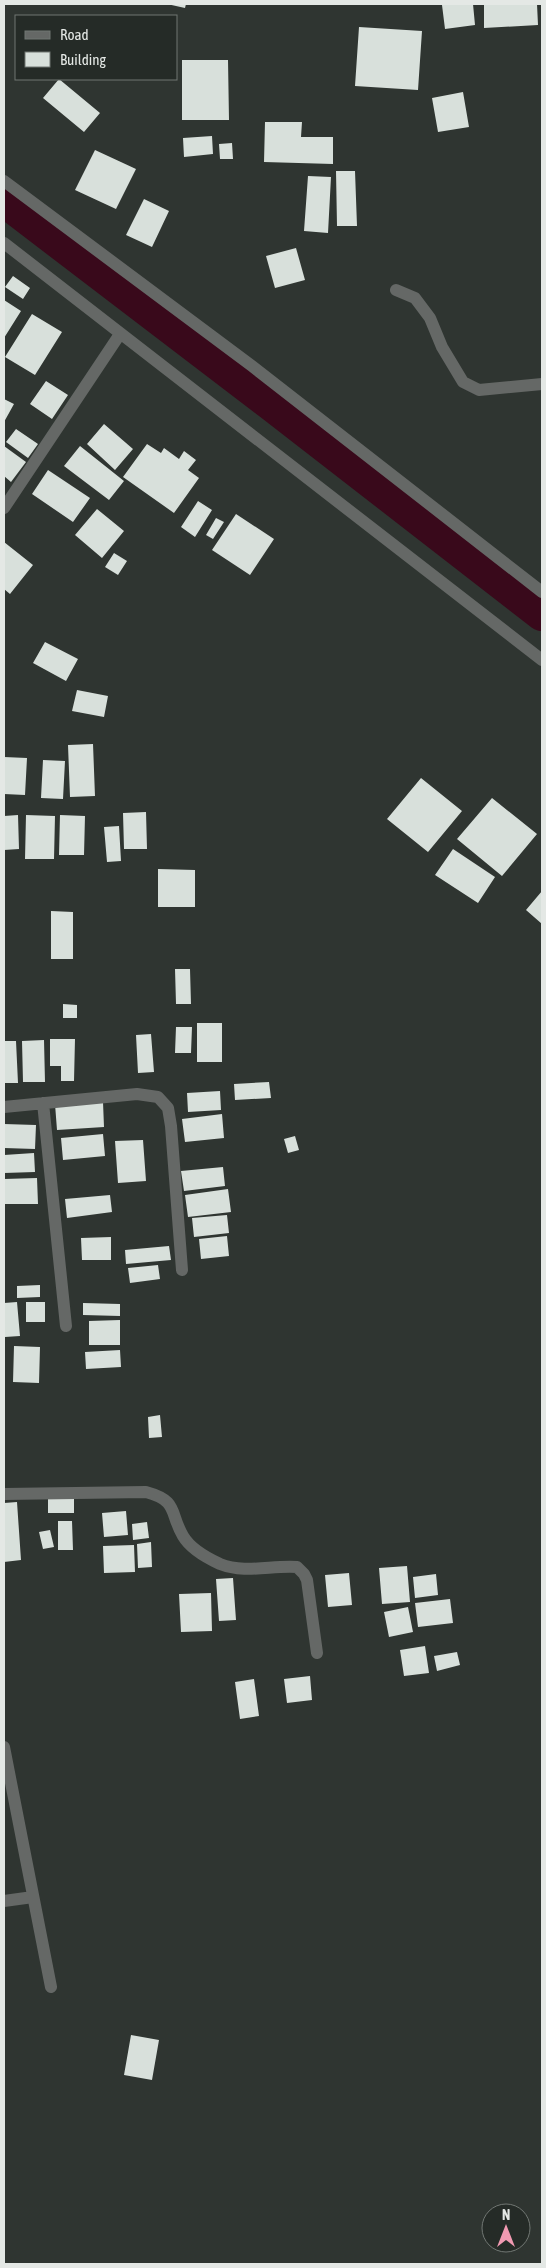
<svg xmlns="http://www.w3.org/2000/svg" width="546" height="2268" font-family="'Asap Condensed',sans-serif">
  <rect width="100%" height="100%" fill="#2f3531"/>
  <g fill="none" stroke-linecap="round" stroke-linejoin="round">
    <path stroke="#39091b" stroke-width="34" d="M 4,200 L 270,403 L 542,614"/>
  </g>
  <path fill="#d8e0db" d="M 167,4 L 186,4 L 185,8 Z
    M 473,4 L 475,25 L 445,29 L 442,5 Z
    M 537,4 L 538,25 L 484,28 L 484,5 Z
    M 359,27 L 422,31 L 418,90 L 355,86 Z
    M 182,60 L 228,60 L 229,120 L 182,120 Z
    M 59,79 L 100,113 L 84,132 L 43,98 Z
    M 463,92 L 469,127 L 438,132 L 432,98 Z
    M 265,122 L 302,122 L 301,137 L 333,137 L 333,164 L 264,162 Z
    M 212,136 L 213,154 L 184,157 L 183,138 Z
    M 232,143 L 233,159 L 220,159 L 219,144 Z
    M 95,150 L 136,169 L 116,209 L 75,190 Z
    M 336,171 L 355,171 L 357,226 L 337,226 Z
    M 308,176 L 331,177 L 328,233 L 304,231 Z
    M 144,199 L 169,211 L 152,247 L 126,235 Z
    M 296,248 L 305,280 L 275,288 L 266,256 Z
    M 13,276 L 30,288 L 23,299 L 5,287 Z
    M 4,300 L 21,311 L 4,338 Z
    M 32,314 L 62,332 L 35,375 L 5,357 Z
    M 46,381 L 68,395 L 52,419 L 30,404 Z
    M 4,399 L 14,404 L 4,422 Z
    M 104,424 L 133,449 L 115,470 L 87,444 Z
    M 16,429 L 38,444 L 28,458 L 6,442 Z
    M 147,444 L 161,453 L 164,448 L 179,459 L 184,451 L 196,460 L 188,470 L 199,478 L 174,513 L 123,477 Z
    M 4,446 L 26,462 L 11,482 L 4,476 Z
    M 80,446 L 124,481 L 109,500 L 64,466 Z
    M 48,470 L 90,498 L 73,522 L 32,494 Z
    M 198,501 L 212,510 L 195,537 L 181,527 Z
    M 97,509 L 124,531 L 102,558 L 75,535 Z
    M 236,514 L 274,539 L 250,575 L 212,550 Z
    M 216,518 L 224,522 L 213,539 L 206,535 Z
    M 4,542 L 33,565 L 10,594 L 4,589 Z
    M 114,553 L 127,561 L 118,575 L 105,567 Z
    M 45,642 L 78,659 L 66,681 L 33,663 Z
    M 77,690 L 108,696 L 104,717 L 72,711 Z
    M 93,744 L 95,796 L 70,797 L 68,745 Z
    M 4,757 L 27,758 L 25,795 L 4,794 Z
    M 43,760 L 65,761 L 63,799 L 41,798 Z
    M 421,778 L 462,811 L 428,852 L 387,819 Z
    M 492,798 L 537,834 L 502,876 L 457,839 Z
    M 146,812 L 147,849 L 124,849 L 123,813 Z
    M 18,815 L 19,849 L 4,850 L 4,816 Z
    M 26,815 L 55,816 L 54,859 L 25,859 Z
    M 60,815 L 85,816 L 84,855 L 59,855 Z
    M 119,826 L 121,861 L 107,862 L 104,827 Z
    M 453,849 L 495,877 L 478,903 L 435,875 Z
    M 158,869 L 195,870 L 195,907 L 158,907 Z
    M 542,891 L 542,924 L 526,910 Z
    M 51,911 L 73,912 L 73,959 L 51,959 Z
    M 175,969 L 190,969 L 191,1004 L 176,1004 Z
    M 63,1004 L 77,1005 L 77,1018 L 63,1018 Z
    M 197,1023 L 222,1023 L 222,1062 L 197,1062 Z
    M 176,1027 L 192,1027 L 191,1053 L 175,1053 Z
    M 151,1034 L 154,1072 L 138,1073 L 136,1035 Z
    M 50,1039 L 75,1039 L 74,1081 L 61,1081 L 61,1066 L 50,1066 Z
    M 44,1040 L 45,1082 L 23,1082 L 22,1041 Z
    M 4,1041 L 16,1041 L 18,1083 L 4,1083 Z
    M 269,1082 L 271,1098 L 235,1100 L 234,1084 Z
    M 220,1091 L 221,1110 L 188,1112 L 187,1093 Z
    M 103,1102 L 104,1127 L 57,1130 L 55,1104 Z
    M 222,1114 L 224,1138 L 185,1142 L 182,1119 Z
    M 4,1124 L 36,1125 L 35,1149 L 4,1148 Z
    M 103,1134 L 105,1156 L 63,1160 L 61,1138 Z
    M 295,1136 L 299,1150 L 288,1153 L 284,1139 Z
    M 143,1140 L 146,1181 L 118,1183 L 115,1141 Z
    M 34,1153 L 35,1172 L 4,1173 L 4,1155 Z
    M 223,1167 L 225,1186 L 184,1191 L 181,1171 Z
    M 37,1178 L 38,1204 L 4,1204 L 4,1179 Z
    M 228,1189 L 231,1212 L 188,1217 L 185,1195 Z
    M 110,1195 L 112,1212 L 67,1218 L 65,1199 Z
    M 227,1215 L 229,1233 L 194,1237 L 192,1218 Z
    M 227,1236 L 229,1256 L 201,1259 L 199,1239 Z
    M 111,1237 L 111,1260 L 82,1260 L 81,1238 Z
    M 169,1246 L 171,1260 L 126,1264 L 125,1250 Z
    M 158,1265 L 160,1279 L 130,1283 L 128,1268 Z
    M 40,1285 L 40,1297 L 17,1298 L 17,1286 Z
    M 17,1302 L 20,1336 L 5,1337 L 4,1303 Z
    M 26,1302 L 45,1302 L 45,1322 L 26,1322 Z
    M 83,1303 L 120,1304 L 120,1316 L 83,1315 Z
    M 120,1320 L 120,1345 L 89,1345 L 89,1321 Z
    M 14,1346 L 40,1347 L 39,1383 L 13,1382 Z
    M 120,1350 L 121,1367 L 86,1369 L 85,1352 Z
    M 160,1415 L 162,1437 L 149,1438 L 148,1417 Z
    M 48,1498 L 74,1498 L 74,1513 L 48,1513 Z
    M 17,1502 L 21,1560 L 4,1562 L 4,1503 Z
    M 126,1511 L 128,1535 L 104,1537 L 102,1513 Z
    M 58,1521 L 72,1521 L 73,1550 L 58,1550 Z
    M 147,1522 L 149,1538 L 133,1540 L 132,1524 Z
    M 50,1530 L 54,1547 L 43,1549 L 39,1532 Z
    M 151,1542 L 152,1567 L 138,1568 L 137,1544 Z
    M 134,1545 L 135,1572 L 104,1573 L 103,1546 Z
    M 407,1566 L 410,1602 L 382,1604 L 379,1568 Z
    M 349,1573 L 352,1605 L 328,1607 L 325,1575 Z
    M 436,1574 L 438,1595 L 415,1598 L 413,1577 Z
    M 233,1578 L 236,1620 L 219,1621 L 216,1579 Z
    M 211,1593 L 212,1631 L 181,1632 L 179,1594 Z
    M 450,1599 L 453,1623 L 418,1627 L 415,1603 Z
    M 408,1607 L 413,1632 L 389,1637 L 384,1612 Z
    M 425,1646 L 429,1673 L 404,1676 L 400,1650 Z
    M 457,1652 L 460,1665 L 437,1671 L 434,1656 Z
    M 310,1676 L 312,1700 L 287,1703 L 284,1679 Z
    M 254,1679 L 259,1716 L 240,1719 L 235,1682 Z
    M 131,2035 L 159,2040 L 152,2080 L 124,2075 Z"/>
  <g fill="none" stroke-linecap="round" stroke-linejoin="round">
    <path stroke="#656866" stroke-width="12" d="M 4,181 L 252,366 L 542,592
      M 4,243 L 542,660
      M 396,290 L 415,298 L 430,318 L 442,347 L 463,382 L 479,390 L 542,384
      M 4,508 L 120,334
      M 43,1103 L 66,1326
      M 4,1107 L 137,1094 L 158,1097 L 168,1108 L 171,1126 L 182,1270
      M 4,1494 L 146,1492 C 179,1501 169,1512 183,1536 C 190,1548 207,1558 220,1564 C 245,1574 272,1565 297,1567 L 304,1574 L 307,1580 L 317,1653
      M 4,1747 L 51,1987
      M 4,1901 L 33,1897"/>
  </g>
  <rect width="546" height="2268" fill="none" stroke="#e4e8e5" stroke-width="10"/>
  <rect x="15" y="15" width="162" height="65" fill="#252b27" stroke="#717773"/>
  <rect x="25" y="31" width="25" height="8" fill="#656866" stroke="#717773"/>
  <text x="60" y="40" font-size="15" fill="#e4e8e5">Road</text>
  <rect x="25" y="52" width="25" height="15" fill="#d8e0db" stroke="#717773"/>
  <text x="60" y="65" font-size="15" fill="#e4e8e5">Building</text>
  <g transform="translate(506 2228)"><circle r="24" fill="#252b27" stroke="#717773"/>
  <path d="M0-4L9 19L0 12L-9 19Z" fill="#f19ab2"/>
  <text y="-8" font-size="14" font-weight="bold" text-anchor="middle" fill="#e4e8e5">N</text>
  </g>
</svg>
